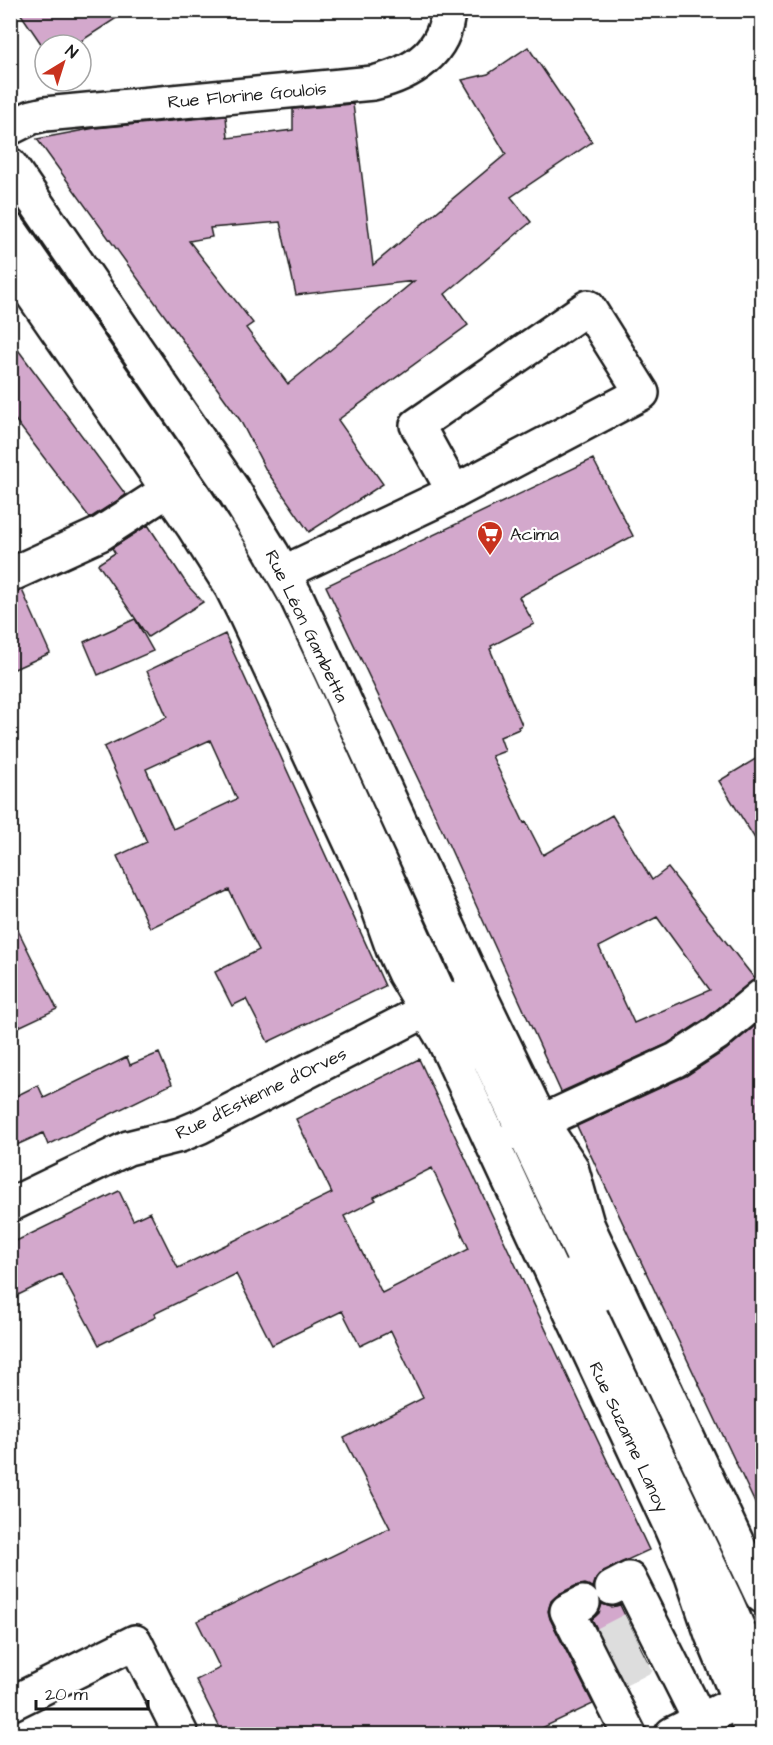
<svg xmlns="http://www.w3.org/2000/svg" width="773" height="1745" font-family="'Architects Daughter',sans-serif">
  <rect width="100%" height="100%" fill="#fff"/>
  <filter id="ink" filterUnits="userSpaceOnUse"><feTurbulence type="fractalNoise" baseFrequency=".0167" numOctaves="2"/><feDisplacementMap in="SourceGraphic" scale="12" xChannelSelector="R" yChannelSelector="G"/><feConvolveMatrix kernelMatrix="1 2 1 2 8 2 1 2 1" color-interpolation-filters="sRGB"/></filter>
  <g filter="url(#ink)">
    <path fill="#d3a8cc" stroke="#1c1c1c" stroke-width="1.5" fill-rule="evenodd" d="M 18,10 L 129,10 L 75,45 L 42,45 Z
      M 528,47 L 592,142 L 511,197 L 531,222 L 445,294 L 468,325 L 338,420 L 383,484 L 309,532 L 266,470 L 240,420 L 37,139 L 95,128 L 226,116 L 228,138 L 293,130 L 293,109 L 353,104 L 373,265 L 506,154 L 462,80 L 488,74 ZM 280,222 L 296,295 L 414,281 L 334,347 L 288,384 L 246,328 L 253,323 L 189,241 L 212,237 L 210,228 Z
      M 10,339 L 126,495 L 90,518 L 10,413 Z
      M 593,459 L 633,536 L 519,597 L 534,624 L 491,646 L 492,648 L 490,649 L 522,725 L 518,727 L 519,729 L 500,737 L 505,751 L 492,756 L 524,823 L 526,822 L 543,855 L 612,815 L 652,880 L 668,868 L 755,979 L 705,1019 L 667,1044 L 561,1092 L 431,806 L 326,586 ZM 657,917 L 710,990 L 634,1023 L 599,947 Z
      M 148,525 L 188,586 L 203,602 L 148,637 L 98,564 L 115,553 L 112,548 Z
      M 22,590 L 50,653 L 10,671 L 10,593 Z
      M 135,619 L 153,651 L 98,675 L 84,642 Z
      M 225,634 L 385,986 L 268,1042 L 246,999 L 232,1006 L 215,972 L 259,950 L 229,890 L 150,928 L 117,856 L 147,842 L 104,747 L 167,717 L 147,671 ZM 210,740 L 237,799 L 173,829 L 146,769 Z
      M 762,755 L 762,850 L 719,781 Z
      M 10,914 L 57,1009 L 10,1031 Z
      M 762,1020 L 762,1518 L 577,1126 L 686,1076 L 726,1050 Z
      M 159,1053 L 172,1084 L 48,1145 L 43,1133 L 10,1148 L 10,1099 L 38,1085 L 44,1098 L 127,1057 L 130,1065 Z
      M 419,1059 L 649,1550 L 603,1571 L 596,1579 L 593,1587 L 585,1584 L 575,1586 L 559,1594 L 551,1601 L 548,1611 L 550,1619 L 593,1704 L 529,1734 L 223,1734 L 196,1680 L 220,1668 L 197,1621 L 390,1528 L 344,1438 L 423,1398 L 391,1331 L 360,1346 L 342,1311 L 272,1345 L 236,1274 L 154,1314 L 156,1317 L 99,1345 L 61,1274 L 10,1299 L 10,1244 L 119,1191 L 133,1220 L 150,1212 L 178,1268 L 332,1193 L 296,1119 ZM 432,1168 L 469,1249 L 382,1293 L 344,1216 L 376,1200 L 374,1197 Z
      M 602,1604 L 611,1607 L 620,1605 L 648,1663 L 621,1676 L 592,1619 L 599,1613 Z"/>
    <g fill="none" stroke-linecap="round" stroke-linejoin="round">
      <path stroke="#ddd" stroke-width="33" stroke-dasharray="33 16" stroke-linecap="butt" d="M 603,1644 L 632,1629
        M 616,1672 L 645,1657"/>
      <defs>
        <path id="minor" d="M 10,128 L 32,117 L 45,114 L 373,83 C 411,74 446,53 448,10
          M 10,230 L 190,490 L 229,549 L 263,609 L 301,689 L 466,1053
          M 283,573 L 454,492 L 642,393 L 588,307 L 417,425 L 454,492
          M 10,575 L 100,534 L 168,490
          M 470,1019 L 601,1294
          M 517,1133 L 676,1060 L 716,1034 L 762,996
          M 10,1205 L 128,1148 L 180,1135 L 199,1127 L 450,998
          M 572,1276 L 726,1601 L 762,1683
          M 612,1588 L 629,1579 L 700,1720
          M 583,1603 L 567,1611 L 629,1734
          M 10,1704 L 135,1642 L 181,1734
          M 672,1734 L 738,1702"/>
        <path id="major" d="M 10,165 L 234,491 L 272,553 L 298,600 L 475,985 L 541,1122 L 571,1167 L 587,1224 L 592,1235 L 762,1596
          M 10,262 L 193,526 L 232,588 L 245,614 L 370,884 L 393,949 L 404,973 L 444,1040 L 668,1521 L 692,1576 L 712,1635 L 753,1734"/>
      </defs>
      <use href="#minor" stroke="#1c1c1c" stroke-width="38"/>
      <use href="#major" stroke="#1c1c1c" stroke-width="38"/>
      <use href="#minor" stroke="#fff" stroke-width="33"/>
      <use href="#major" stroke="#fff" stroke-width="33"/>
    </g>
  </g>
  <defs>
    <symbol id="supermarket-pin" viewBox="-11 -11 22 30"><path d="M0 17L-7.5 6A9.5 9.5 0 1 1 7.5 6Z" fill="#c8321e" stroke="#fff"/><path d="M-6-5.5h2.5l.6 2H6L4.5 2H-2.5L-4.4-4H-6ZM-1.5 3.2a1.3 1.3 0 1 0 .1 0ZM3 3.2a1.3 1.3 0 1 0 .1 0Z" fill="#fff"/></symbol>
  </defs>
  <g fill-rule="evenodd">
    <use href="#supermarket-pin" x="475" y="519" width="30" height="40"/>
  </g>
  <g text-anchor="middle" stroke-width="4.5" stroke-linejoin="round" paint-order="stroke">
    <g font-size="18" fill="#1c1c1c" stroke="#fff">
      <text transform="translate(247 95) rotate(-5)" y="6">Rue Florine Goulois</text>
      <text transform="translate(307 626) rotate(64)" y="6">Rue Léon Gambetta</text>
      <text transform="translate(261 1093) rotate(-26)" y="6">Rue d'Estienne d'Orves</text>
      <text transform="translate(629 1437) rotate(65)" y="6">Rue Suzanne Lanoy</text>
    </g>
    <g font-size="18" fill="#1c1c1c" stroke="#fff" text-anchor="start">
      <text x="510" y="540">Acima</text>
    </g>
  </g>
  <rect width="773" height="1745" fill="none" stroke="#fff" stroke-width="36"/>
  <rect x="18" y="18" width="737" height="1709" fill="none" stroke="#1c1c1c" stroke-width="2" filter="url(#ink)"/>
  <g transform="translate(63 63) rotate(38)"><circle r="28" fill="#ffffff" stroke="#a4a4a4" stroke-width="1.5"/>
  <path d="M0-4.5L10 22L0 15L-10 22Z" fill="#c8321e"/>
  <text y="-9" font-size="16" font-weight="bold" text-anchor="middle" fill="#1c1c1c">N</text>
  </g>
  <path d="M36 1700v9h112v-9" fill="none" stroke="#1c1c1c" stroke-width="3"/>
  <text x="45" y="1700" font-size="18" fill="#1c1c1c" stroke="#ffffff" stroke-width="4.5" paint-order="stroke">20 m</text>
</svg>
